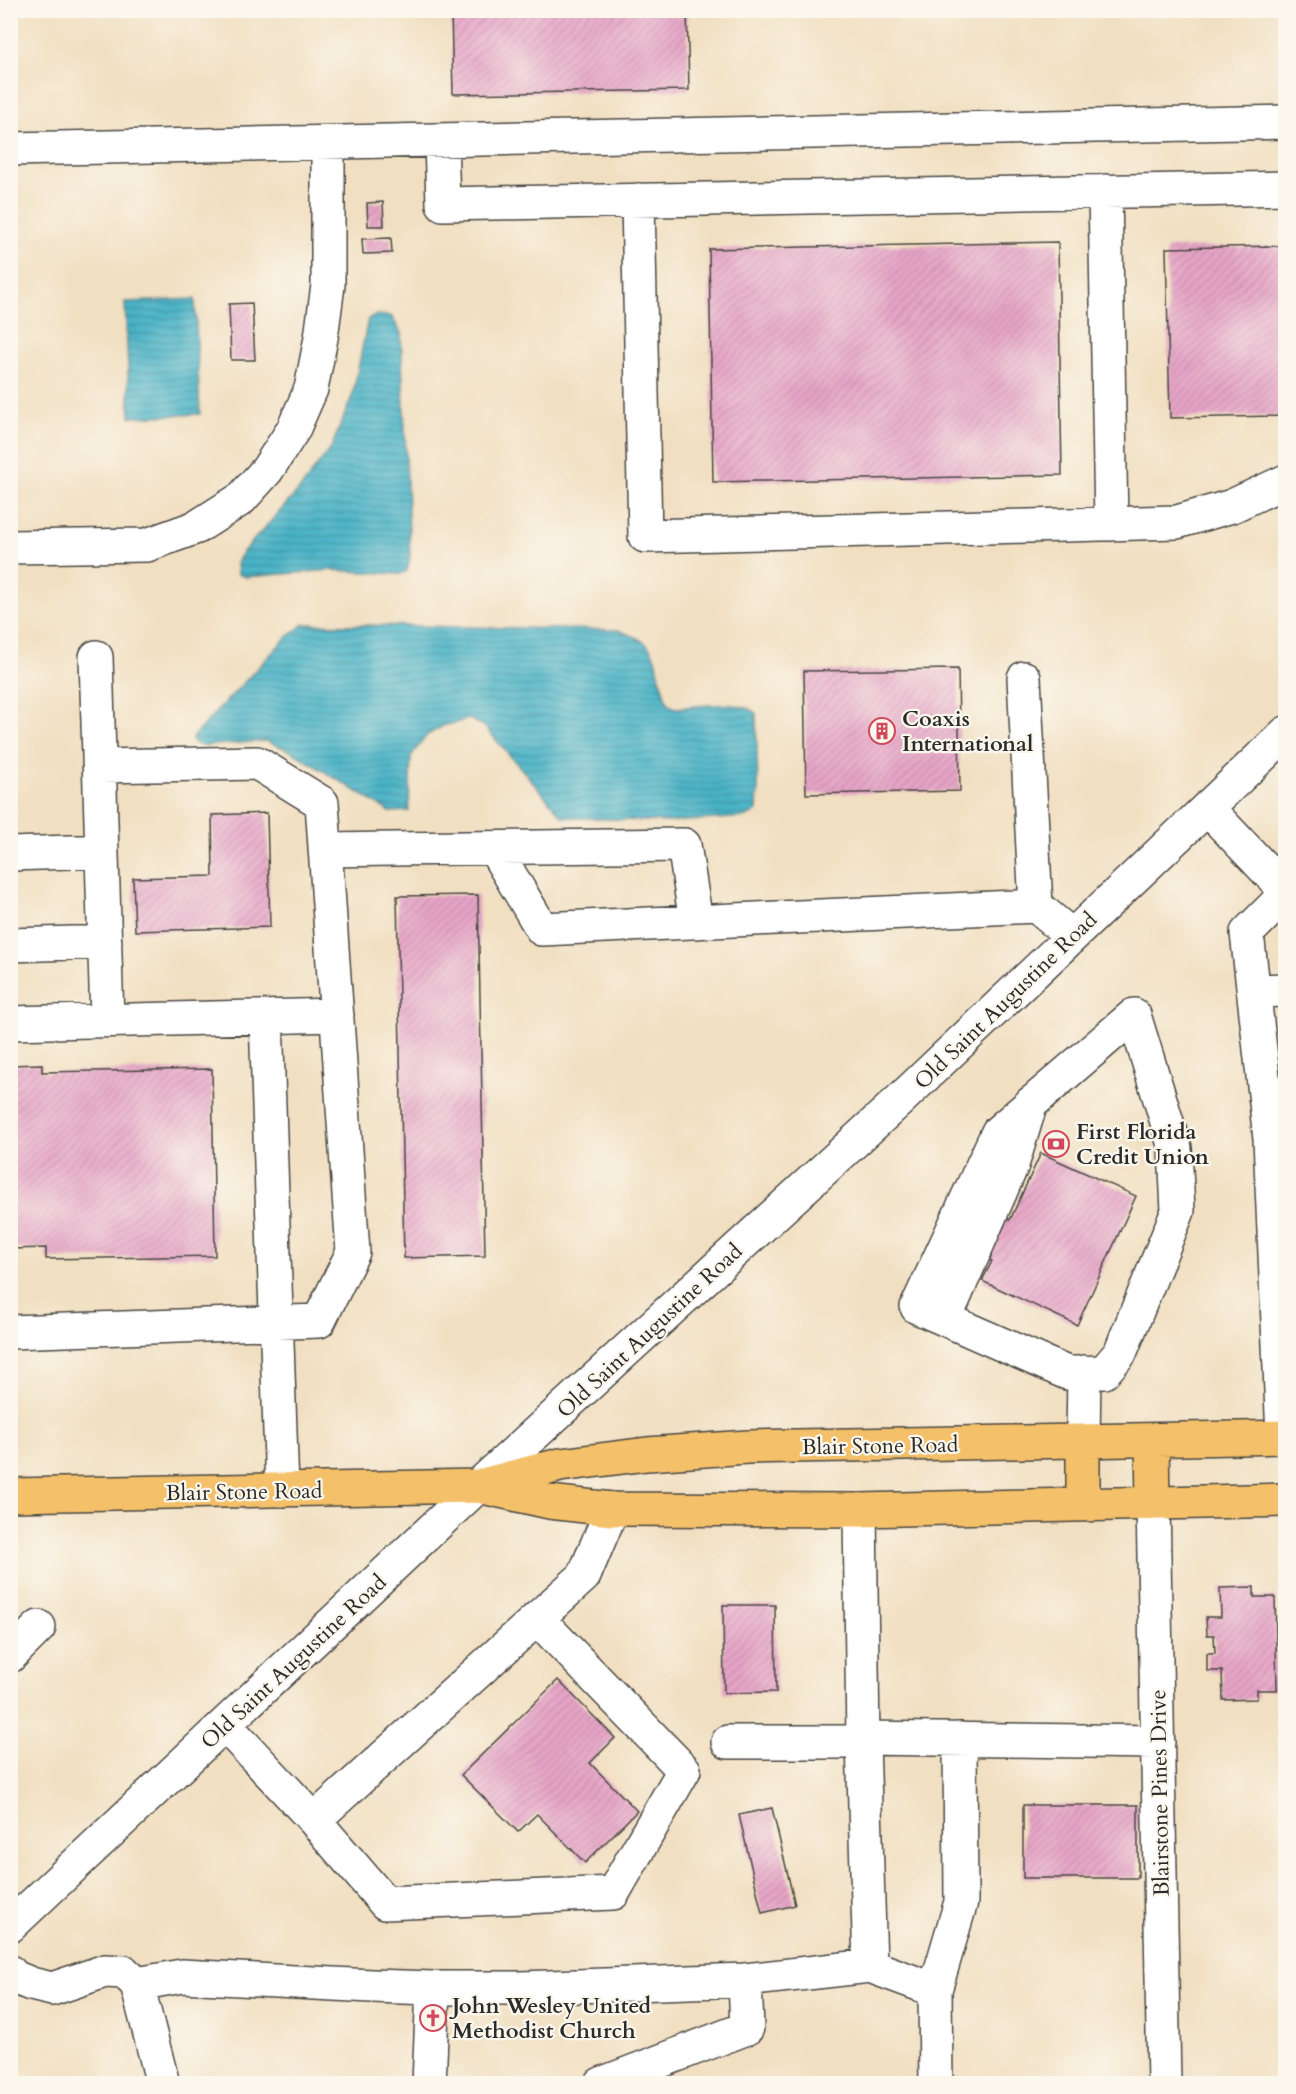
<svg xmlns="http://www.w3.org/2000/svg" width="1296" height="2094" font-family="Cardo,serif">
  <defs>
    <pattern id="water-rules" width="6" height="5" patternUnits="userSpaceOnUse" patternTransform="scale(1.5)"><rect width="6" height="5" fill="#49b3c7"/><path d="M0 2.5h6" fill="none" stroke="#3d92a2"/></pattern>
    <pattern id="building-hatch" width="6" height="6" patternUnits="userSpaceOnUse" patternTransform="scale(1.5)"><rect width="6" height="6" fill="#e6a4c6"/><path d="M-1 1l2-2M0 6l6-6M5 7l2-2" fill="none" stroke="#c58daa"/></pattern>
  </defs>
  <rect width="100%" height="100%" fill="#fbf7ec"/>
  <filter id="ink" filterUnits="userSpaceOnUse"><feTurbulence type="fractalNoise" baseFrequency=".0167" numOctaves="2"/><feDisplacementMap in="SourceGraphic" scale="12" xChannelSelector="R" yChannelSelector="G"/><feConvolveMatrix kernelMatrix="1 2 1 2 8 2 1 2 1" color-interpolation-filters="sRGB"/></filter>
  <filter id="wash" filterUnits="userSpaceOnUse"><feTurbulence type="fractalNoise" baseFrequency=".008" numOctaves="4" result="noise"/><feDisplacementMap in="SourceGraphic" scale="24" xChannelSelector="R" yChannelSelector="G"/><feGaussianBlur stdDeviation="1.35" result="paint"/><feColorMatrix in="noise" values="0 0 0 0 0 0 0 0 0 0 0 0 0 0 0 0 0 1.4 0 .05"/><feComposite in="paint" operator="in"/></filter>
  <g filter="url(#wash)">
    <rect width="100%" height="100%" fill="#f1dfc1"/>
    <path fill="url(#water-rules)" stroke="#3a6f79" stroke-width="1.5" d="M 195,299 L 200,414 L 130,417 L 125,302 Z
      M 377,315 L 391,316 L 401,333 L 410,558 L 407,571 L 400,574 L 330,570 L 246,577 L 238,574 L 237,564 L 241,554 L 300,489 L 332,446 L 353,394 L 368,319 Z
      M 304,624 L 618,630 C 627,634 638,637 645,643 C 660,654 659,689 669,705 L 676,708 C 700,706 737,699 756,713 L 758,788 L 757,810 L 747,817 L 669,822 L 563,817 L 484,726 L 469,719 L 443,726 L 427,735 L 411,756 L 409,811 L 390,812 L 291,751 L 266,741 L 201,746 L 194,742 L 192,738 L 201,728 L 284,640 Z"/>
    <g id="blocks">
      <path fill="url(#building-hatch)" d="M 451,10 L 687,10 L 689,90 L 453,94 Z
        M 383,202 L 384,226 L 368,226 L 367,203 Z
        M 391,238 L 392,253 L 363,254 L 362,239 Z
        M 1058,242 L 1062,475 L 713,482 L 709,249 Z
        M 1286,246 L 1286,416 L 1170,418 L 1166,248 Z
        M 252,303 L 255,360 L 231,360 L 229,304 Z
        M 958,669 L 960,791 L 806,794 L 804,671 Z
        M 267,813 L 270,927 L 135,931 L 133,878 L 213,876 L 212,815 Z
        M 478,895 L 485,1256 L 404,1258 L 397,896 Z
        M 42,1064 L 42,1072 L 212,1069 L 215,1256 L 46,1259 L 46,1248 L 10,1249 L 10,1065 Z
        M 1041,1153 L 1136,1196 L 1077,1325 L 982,1281 L 992,1261 L 959,1245 L 978,1205 L 1010,1220 Z
        M 1254,1587 L 1254,1597 L 1275,1597 L 1277,1690 L 1257,1690 L 1257,1699 L 1223,1700 L 1222,1671 L 1207,1671 L 1207,1653 L 1215,1653 L 1214,1635 L 1207,1635 L 1206,1617 L 1221,1617 L 1220,1588 Z
        M 723,1605 L 775,1605 L 776,1692 L 724,1693 Z
        M 558,1680 L 615,1738 L 590,1763 L 637,1811 L 585,1863 L 537,1814 L 518,1832 L 461,1775 Z
        M 1023,1805 L 1138,1805 L 1138,1878 L 1023,1878 Z
        M 772,1808 L 795,1905 L 762,1913 L 739,1815 Z"/>
    </g>
  </g>
  <g filter="url(#ink)">
    <use href="#blocks" fill-opacity="0" stroke="#494642" stroke-width="1.5"/>
    <g fill="none" stroke-linecap="round" stroke-linejoin="round">
      <defs>
        <path id="minor" d="M 441,141 L 443,204 L 1286,188
          M 10,149 L 1286,122
          M 1105,191 L 1111,524
          M 638,200 L 645,536 L 1177,522 L 1232,506 L 1286,481
          M 10,547 L 147,545 L 197,527 L 241,499 L 267,470 L 293,430 L 311,389 L 321,338 L 328,285 L 328,143
          M 96,657 L 107,1020
          M 1024,678 L 1036,906
          M 1207,808 L 1286,891
          M 494,848 L 542,929 L 1036,906 L 1072,936
          M 325,850 L 684,845 L 696,922
          M 10,854 L 102,851
          M 10,945 L 105,942
          M 1254,991 L 1286,990
          M 1134,1015 L 1175,1148 L 1178,1211 L 1120,1353 L 1104,1372 L 1067,1373 L 917,1307 L 998,1132 Z
          M 266,1017 L 282,1490
          M 10,1023 L 337,1015
          M 945,1319 L 1012,1165 L 1031,1103
          M 10,1332 L 319,1321 L 353,1252 L 322,803 L 257,763 L 100,766
          M 1283,1437 L 1270,1139 L 1247,933 L 1286,894
          M 1083,1441 L 1084,1372
          M 1153,1503 L 1164,2084
          M 860,1510 L 863,1742 L 870,1966
          M 10,1656 L 39,1627
          M 225,1725 L 314,1820 L 385,1903 L 613,1893 L 684,1770 L 537,1618
          M 863,1738 L 1158,1742
          M 728,1742 L 863,1742
          M 314,1820 L 584,1576 L 612,1509
          M 10,1926 L 478,1486 L 901,1099 L 1286,733
          M 10,1972 L 14,1977 L 31,1984 L 52,1989 L 105,1971 L 124,1972 L 137,1984 L 163,2084
          M 745,1980 L 870,1966 L 935,1990
          M 137,1984 L 182,1976 L 372,1986 L 433,1988 L 521,1988 L 745,1980 L 747,2028 L 601,2084
          M 429,2084 L 433,1988
          M 936,2084 L 935,1990 L 961,1902 L 960,1739"/>
        <path id="major" d="M 1152,1440 L 1153,1503
          M 1083,1441 L 1083,1504
          M 483,1485 L 560,1465 L 647,1454 L 748,1447 L 1286,1437
          M 10,1495 L 478,1486 L 549,1502 L 612,1509 L 860,1510 L 1286,1500"/>
      </defs>
      <use href="#minor" stroke="#494642" stroke-width="36"/>
      <use href="#major" stroke="#494642" stroke-width="36"/>
      <use href="#minor" stroke="#fff" stroke-width="33"/>
      <use href="#major" stroke="#f4c16b" stroke-width="33"/>
    </g>
  </g>
  <defs>
    <symbol id="building-ring" viewBox="-11 -11 22 22"><circle r="9.5" fill="#fbf7ec" stroke="#d1495b" stroke-width="1.5"/><path d="M-4-6H4V6H1V3H-1V6H-4ZM-2.5-4.3h1.7v1.8h-1.7ZM.8-4.3h1.7v1.8H.8ZM-2.5-1h1.7V.8h-1.7ZM.8-1h1.7V.8H.8Z" fill="#d1495b"/></symbol>
    <symbol id="bank-ring" viewBox="-11 -11 22 22"><circle r="9.5" fill="#fbf7ec" stroke="#d1495b" stroke-width="1.5"/><path d="M-6-4H6V4H-6ZM0-2.3a2.3 2.3 0 1 0 0 4.6a2.3 2.3 0 1 0 0-4.6Z" fill="#d1495b"/></symbol>
    <symbol id="church-ring" viewBox="-11 -11 22 22"><circle r="9.5" fill="#fbf7ec" stroke="#d1495b" stroke-width="1.5"/><path d="M-1.2-6h2.4v3.5h3.3v2.4h-3.3V6h-2.4V-.1h-3.3v-2.4h3.3Z" fill="#d1495b"/></symbol>
  </defs>
  <g fill-rule="evenodd">
    <use href="#building-ring" x="867" y="716" width="30" height="30"/>
    <use href="#bank-ring" x="1041" y="1129" width="30" height="30"/>
    <use href="#church-ring" x="418" y="2003" width="30" height="30"/>
  </g>
  <g text-anchor="middle" stroke-width="4.5" stroke-linejoin="round" paint-order="stroke">
    <g font-size="22" font-weight="bold" fill="#2b2b2b" stroke="#fbf7ec" text-anchor="start">
      <text x="902" y="726">Coaxis<tspan x="902" dy="25">International</tspan></text>
      <text x="1076" y="1139">First Florida<tspan x="1076" dy="25">Credit Union</tspan></text>
      <text x="452" y="2013">John Wesley United<tspan x="452" dy="25">Methodist Church</tspan></text>
    </g>
    <g font-size="22" fill="#2b2b2b" stroke="#fbf7ec">
      <text transform="translate(1005 1000) rotate(-44)" y="8">Old Saint Augustine Road</text>
      <text transform="translate(649 1330) rotate(-43)" y="8">Old Saint Augustine Road</text>
      <text transform="translate(880 1445) rotate(-1)" y="8">Blair Stone Road</text>
      <text transform="translate(244 1491) rotate(-1)" y="8">Blair Stone Road</text>
      <text transform="translate(293 1661) rotate(-43)" y="8">Old Saint Augustine Road</text>
      <text transform="translate(1159 1793) rotate(-91)" y="8">Blairstone Pines Drive</text>
    </g>
  </g>
  <rect width="1296" height="2094" fill="none" stroke="#fbf7ec" stroke-width="36"/>
</svg>
